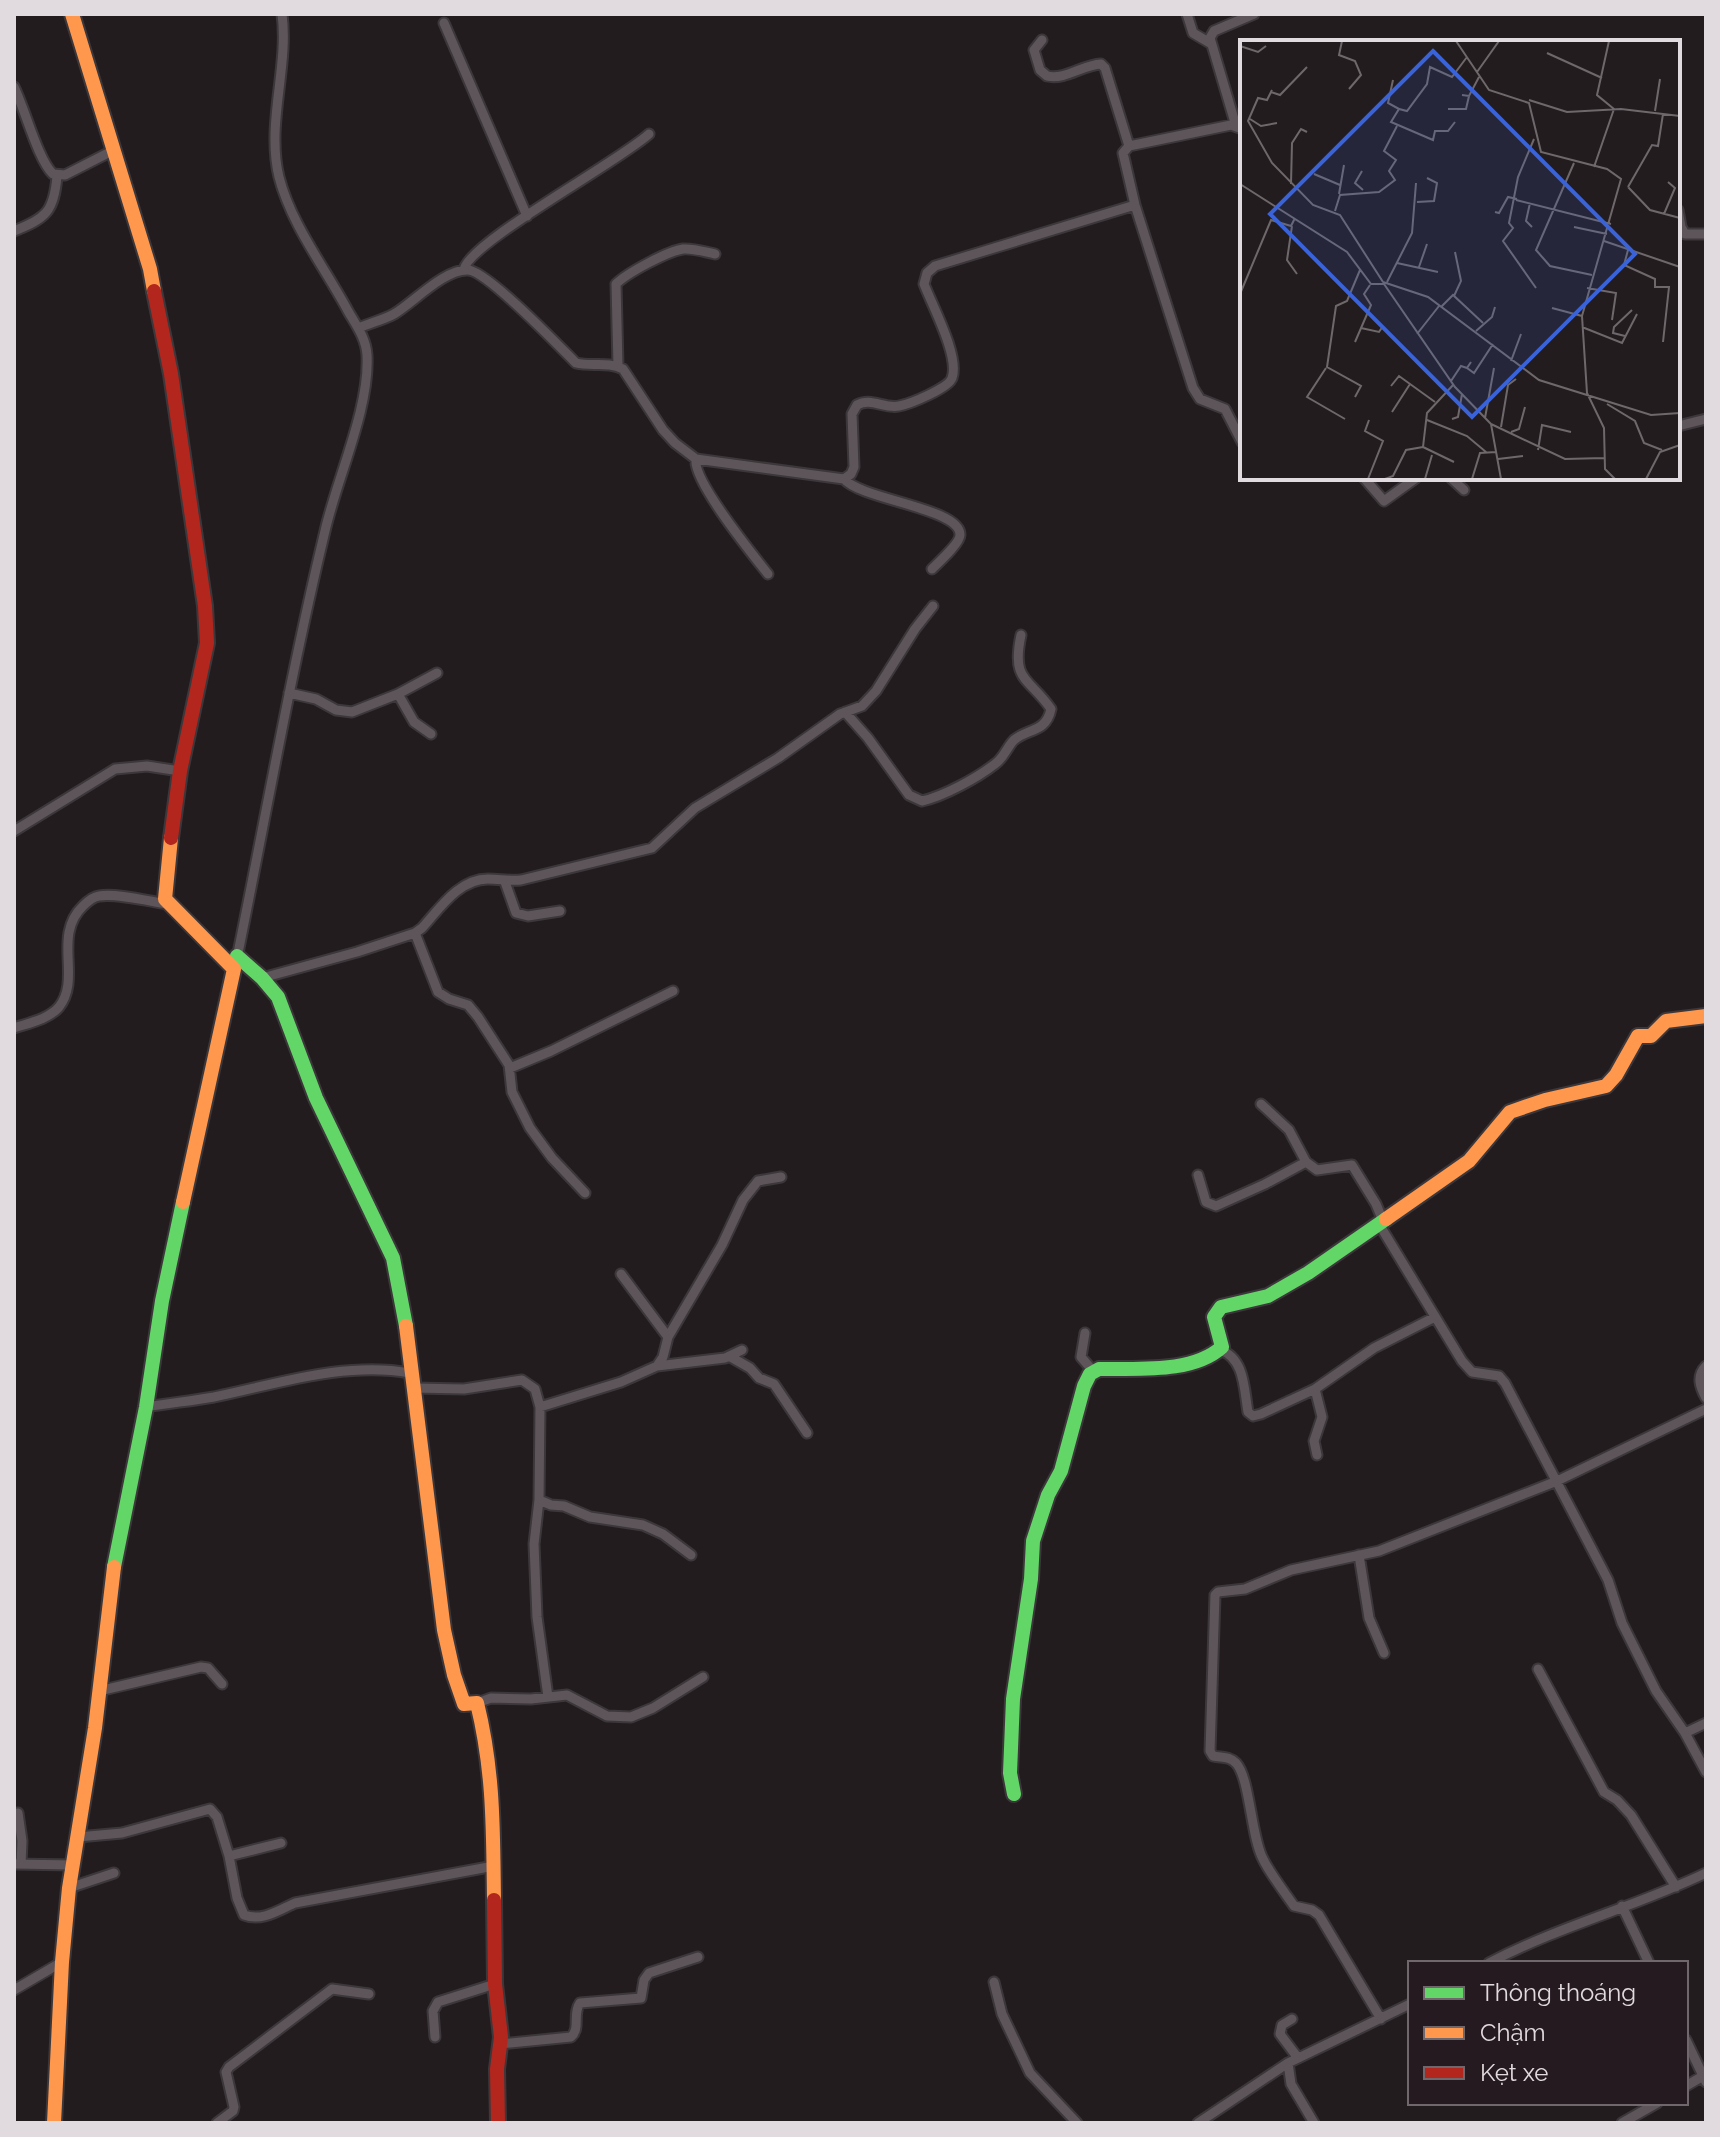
<svg xmlns="http://www.w3.org/2000/svg" width="1720" height="2137" font-family="Raleway,sans-serif">
  <rect width="100%" height="100%" fill="#221c1f"/>
  <g fill="none" stroke-linecap="round" stroke-linejoin="round">
    <defs>
      <path id="street" d="M 1187,14 L 1193,33 L 1210,43
        M 444,23 L 527,216
        M 1042,40 L 1034,50 L 1040,70 L 1047,76 C 1066,80 1082,65 1101,64 L 1105,68 L 1129,146
        M 14,87 C 25,109 38,160 53,174 L 65,175 L 114,150
        M 1236,126 L 1210,38 L 1214,31 L 1254,14
        M 1242,129 L 1231,125 L 1129,146 L 1123,153 L 1135,205 L 1193,388 L 1200,399 L 1225,409 L 1242,442
        M 1678,210 L 1681,227 L 1685,234 L 1706,234
        M 14,231 C 46,218 54,212 57,176
        M 464,270 C 466,244 620,161 649,134
        M 359,328 C 370,323 383,320 394,314 C 413,303 444,269 468,270 C 487,271 559,346 576,363 C 592,367 608,361 623,369 L 663,430 L 675,443 L 696,459 L 844,479 L 851,474 L 854,467 L 852,414 L 857,405 C 871,397 884,409 899,406 C 910,404 949,388 952,378 C 960,357 932,305 924,284 L 927,273 L 935,266 L 1135,205
        M 618,366 L 616,284 C 627,273 668,251 683,249 C 693,248 705,252 715,254
        M 1678,426 L 1706,419
        M 696,459 C 692,480 753,555 768,574
        M 1364,478 L 1384,501 L 1416,478
        M 1451,478 L 1464,490
        M 844,479 C 862,500 961,508 960,535 C 960,543 938,563 932,569
        M 289,693 L 316,699 L 336,710 L 352,712 L 398,694 L 437,673
        M 398,694 L 414,722 L 431,734
        M 845,712 L 868,738 L 909,795 L 922,801 C 944,796 977,778 995,764 C 1004,758 1007,747 1014,740 C 1028,728 1046,733 1051,709 C 1029,677 1011,682 1021,635
        M 14,831 L 115,769 L 147,766 L 180,771
        M 505,882 L 516,913 L 528,916 L 560,911
        M 415,933 L 438,992 L 449,999 L 468,1005 L 478,1017 L 509,1065 L 512,1092 L 530,1128 L 552,1158 L 585,1193
        M 237,958 C 266,815 291,672 325,531 C 337,478 370,408 367,355 C 366,338 356,325 348,311 C 325,268 291,224 279,177 C 266,124 289,67 282,14
        M 262,978 L 357,952 L 415,933 L 422,928 C 440,908 459,879 488,879 C 500,879 509,881 521,880 L 652,848 L 695,808 L 778,758 L 840,714 L 862,706 L 876,691 L 915,629 L 933,606
        M 14,1028 C 29,1023 49,1019 59,1007 C 82,978 52,936 83,906 C 87,902 92,897 99,896 C 116,893 148,901 167,904
        M 510,1068 L 551,1051 L 673,991
        M 1261,1104 L 1289,1130 L 1306,1162
        M 1198,1175 L 1206,1202 L 1216,1206 L 1265,1184 L 1306,1162 L 1317,1170 L 1352,1165 L 1376,1204 L 1383,1221
        M 1379,1224 L 1462,1361 L 1472,1372 L 1499,1376 L 1505,1383 L 1608,1580 L 1622,1623 L 1656,1691 L 1685,1733 L 1706,1772
        M 621,1274 L 668,1337
        M 1085,1333 L 1081,1357 L 1093,1371
        M 1220,1350 C 1245,1358 1244,1390 1248,1412 L 1253,1416 L 1261,1414 L 1315,1389
        M 729,1356 L 750,1368 L 759,1378 L 774,1384 L 807,1433
        M 657,1366 L 725,1358 L 742,1350
        M 1706,1366 C 1696,1376 1700,1387 1706,1398
        M 415,1388 L 464,1389 L 522,1380 L 535,1389 L 540,1407 L 539,1500 L 534,1544 L 537,1617 L 548,1697
        M 146,1407 C 169,1403 192,1401 214,1397 C 277,1384 345,1361 410,1373
        M 540,1407 L 621,1382 L 657,1366 L 663,1357 L 668,1337 L 722,1245 L 743,1200 L 758,1181 L 781,1177
        M 1317,1455 L 1314,1441 L 1322,1417 L 1315,1389 L 1374,1348 L 1435,1317
        M 539,1500 L 551,1505 L 564,1506 L 590,1517 L 643,1525 L 663,1534 L 691,1555
        M 1359,1555 L 1369,1618 L 1384,1653
        M 1538,1669 L 1604,1792 L 1617,1800 L 1631,1815 L 1676,1887
        M 99,1691 L 201,1667 L 208,1668 L 222,1684
        M 477,1703 L 491,1698 L 531,1699 L 567,1695 L 607,1716 L 631,1717 L 653,1708 L 703,1677
        M 1685,1733 L 1706,1723
        M 18,1813 L 22,1841 L 21,1864
        M 78,1837 L 122,1833 L 210,1809 L 217,1817 L 229,1856
        M 281,1843 L 229,1856 L 237,1898 L 244,1915 C 262,1922 279,1910 295,1903 L 494,1866
        M 14,1864 L 74,1865
        M 69,1888 L 114,1873
        M 1622,1906 L 1649,1963
        M 1489,1963 C 1559,1926 1635,1907 1706,1873
        M 994,1982 L 1002,2014 L 1030,2073 L 1077,2123
        M 14,1990 L 62,1962
        M 1292,2019 L 1282,2025 L 1280,2034 L 1298,2058
        M 1381,2019 L 1319,1915 L 1312,1910 L 1294,1906 C 1285,1893 1269,1872 1263,1859 C 1251,1837 1250,1778 1236,1763 C 1229,1756 1222,1758 1213,1756 L 1210,1751 L 1215,1595 L 1218,1592 L 1245,1589 L 1291,1570 L 1379,1551 L 1557,1481 L 1706,1409
        M 435,2037 L 433,2011 L 438,2002 L 495,1984
        M 1686,2040 L 1706,2082
        M 500,2044 L 571,2037 C 581,2028 572,2014 580,2003 L 641,1998 L 644,1980 L 649,1973 L 698,1957
        M 1288,2063 L 1291,2084 L 1314,2123
        M 1686,2086 L 1703,2076
        M 217,2123 L 233,2111 L 234,2107 L 226,2072 L 229,2067 L 332,1989 L 369,1994
        M 1198,2123 L 1288,2063 L 1410,2004
        M 1622,2123 L 1657,2103"/>
      <path id="fast" d="M 237,956 L 262,978 L 278,997 L 316,1098 L 393,1258 L 406,1326
        M 114,1567 L 146,1407 L 162,1301 L 183,1202
        M 1014,1794 L 1010,1773 L 1013,1699 L 1031,1579 L 1033,1541 L 1048,1495 L 1061,1471 L 1084,1386 L 1090,1374 L 1099,1369 C 1137,1368 1192,1374 1222,1347 L 1214,1317 L 1221,1307 L 1268,1296 L 1308,1273 L 1386,1219"/>
      <path id="slow" d="M 72,14 L 150,269 L 154,291
        M 171,838 L 165,899 L 234,969 L 183,1202
        M 1386,1219 L 1469,1161 L 1510,1112 L 1545,1100 L 1606,1086 L 1616,1075 L 1638,1036 L 1651,1036 L 1666,1021 L 1706,1016
        M 406,1326 L 444,1630 L 454,1675 L 464,1704 L 477,1703 C 494,1772 493,1830 494,1900
        M 54,2123 L 62,1962 L 69,1888 L 95,1728 L 114,1567"/>
      <path id="jam" d="M 154,291 L 171,374 L 205,606 L 207,643 L 180,771 L 171,838
        M 494,1900 L 495,1984 L 501,2037 L 497,2069 L 498,2123"/>
    </defs>
    <use href="#street" stroke="#3c373a" stroke-width="13"/>
    <use href="#fast" stroke="#3c373a" stroke-width="18"/>
    <use href="#slow" stroke="#3c373a" stroke-width="18"/>
    <use href="#jam" stroke="#3c373a" stroke-width="18"/>
    <use href="#street" stroke="#5e555a" stroke-width="9"/>
    <use href="#fast" stroke="#63d668" stroke-width="14"/>
    <use href="#slow" stroke="#ff974d" stroke-width="14"/>
    <use href="#jam" stroke="#b3261e" stroke-width="14"/>
  </g>
  <g transform="translate(1240 40)">
    <rect width="440" height="440" fill="#221c1f"/>
    <path fill="none" stroke="#6e686b" stroke-width="2" d="M 102,1 L 99,15 L 115,21 L 121,35 L 109,49M 216,1 L 249,50 L 289,63 L 301,112 L 367,129 L 381,139 L 342,276 L 347,353 L 364,388 L 365,429 L 375,439M 369,1 L 357,55 L 374,69M 0,6 L 18,12 L 26,6M 307,13 L 362,38M 237,32 L 259,1M 153,40 L 148,63 L 159,69M 32,50 L 27,60 L 18,58 L 8,81 L 32,123 L 73,165 L 100,175 L 143,242M 31,52 L 40,55 L 67,27M 222,55 L 229,56 L 239,37M 289,60 L 327,72 L 381,69 L 440,76M 208,69 L 226,69 L 229,56M 415,71 L 420,39M 10,79 L 21,86 L 37,83M 215,82 L 208,91 L 195,91 L 193,100 L 151,82 L 159,69 L 167,71 L 187,44 L 190,27 L 212,37 L 227,17M 294,99 L 278,137 L 269,183 L 273,188 L 263,201 L 296,248M 334,123 L 296,210 L 310,226 L 352,235M 354,127 L 374,69M 122,131 L 115,143 L 123,150M 74,134 L 100,145M 0,144 L 107,212 L 131,244 L 144,244 L 215,347 L 251,384 L 261,439M 51,144 L 52,103 L 61,89 L 67,92M 388,147 L 412,105 L 418,106 L 423,74M 388,147 L 410,170 L 440,178M 99,154 L 104,125M 276,160 L 371,184M 177,162 L 194,161 L 197,143 L 187,138M 290,163 L 286,181 L 292,187M 95,171 L 100,155 L 139,152 L 155,140 L 149,131 L 156,120 L 144,111 L 157,86M 255,172 L 259,173 L 268,157 L 277,159M 424,174 L 435,148 L 428,142M 52,186 L 47,220 L 57,234M 334,187 L 367,194M 364,201 L 440,227M 388,210 L 384,225 L 415,239 L 415,247 L 429,247 L 423,302M 157,223 L 198,232M 179,227 L 187,204M 143,242 L 188,257 L 299,340 L 411,375 L 440,373M 147,242 L 172,193 L 176,143M 347,248 L 376,253 L 372,280M 0,254 L 31,180 L 51,186 L 55,178M 214,256 L 221,241 L 215,212M 201,267 L 213,255 L 243,283M 312,268 L 342,276M 342,287 L 382,303 L 397,274M 121,288 L 139,292 L 143,286M 236,291 L 252,277 L 255,267M 177,294 L 199,266M 385,296 L 373,293 L 374,287 L 392,270M 115,302 L 131,265 L 124,254 L 130,245M 271,321 L 281,294M 231,322 L 227,328 L 234,333 L 253,304M 86,328 L 67,357 L 105,379M 211,341 L 221,326 L 227,328M 151,346 L 159,336 L 195,362M 115,357 L 121,346 L 87,327 L 96,266 L 107,261 L 120,230M 367,364 L 395,381 L 404,403 L 422,410M 152,372 L 170,344M 245,378 L 254,328M 212,379 L 218,377 L 222,354M 187,380 L 227,396 L 246,412M 251,384 L 325,419 L 364,418M 261,387 L 268,345 L 276,339M 271,392 L 279,389 L 285,367M 183,407 L 187,373 L 214,344M 183,407 L 214,422M 298,410 L 302,385 L 331,392M 258,419 L 283,416M 128,439 L 143,401 L 125,391 L 129,380M 145,439 L 153,436 L 166,410 L 183,407M 185,439 L 192,415M 232,439 L 240,413 L 256,412M 406,439 L 420,412 L 440,405"/>
    <path fill="#3a63d9" fill-opacity="0.15" stroke="#3a63d9" stroke-width="4" d="M 193,11 L 395,214 L 232,377 L 30,174 Z"/>
    <rect width="440" height="440" fill="none" stroke="#e1dade" stroke-width="4"/>
  </g>
  <rect width="1720" height="2137" fill="none" stroke="#e1dade" stroke-width="32"/>
  <rect x="1408" y="1961" width="280" height="144" fill="#241a20" stroke="#70676c" stroke-width="2"/>
  <rect x="1424" y="1987" width="40" height="12" fill="#63d668" stroke="#70676c" stroke-width="2"/>
  <text x="1480" y="2001" font-size="24" fill="#e1dade">Thông thoáng</text>
  <rect x="1424" y="2027" width="40" height="12" fill="#ff974d" stroke="#70676c" stroke-width="2"/>
  <text x="1480" y="2041" font-size="24" fill="#e1dade">Chậm</text>
  <rect x="1424" y="2067" width="40" height="12" fill="#b3261e" stroke="#70676c" stroke-width="2"/>
  <text x="1480" y="2081" font-size="24" fill="#e1dade">Kẹt xe</text>
</svg>
